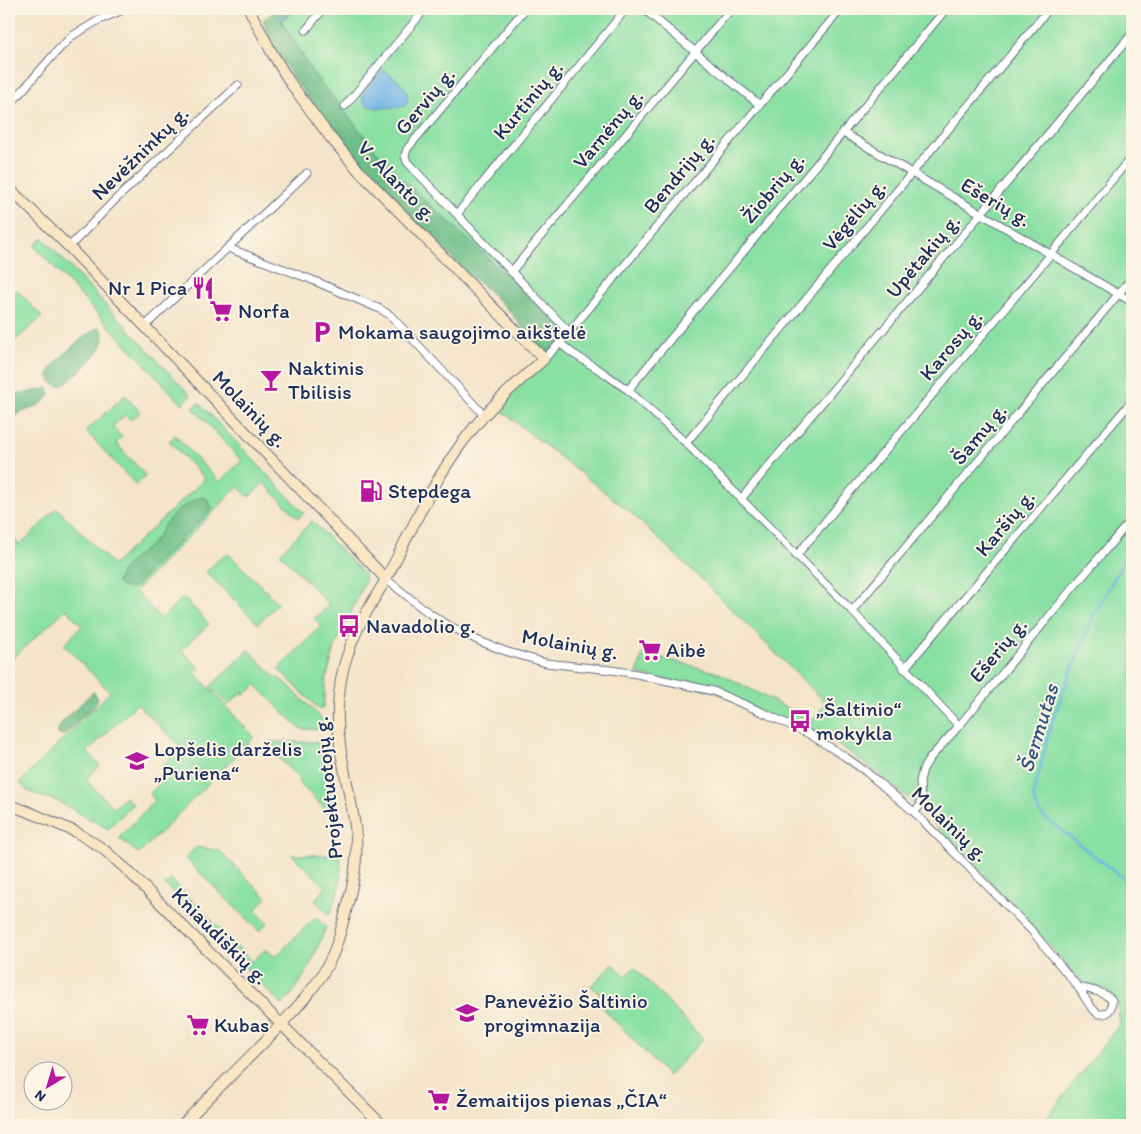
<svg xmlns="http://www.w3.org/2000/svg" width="1141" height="1134" font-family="Itim,sans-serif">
  <rect width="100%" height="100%" fill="#fcf5e5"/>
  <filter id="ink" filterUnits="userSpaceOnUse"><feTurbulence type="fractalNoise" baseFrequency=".02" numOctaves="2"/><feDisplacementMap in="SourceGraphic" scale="10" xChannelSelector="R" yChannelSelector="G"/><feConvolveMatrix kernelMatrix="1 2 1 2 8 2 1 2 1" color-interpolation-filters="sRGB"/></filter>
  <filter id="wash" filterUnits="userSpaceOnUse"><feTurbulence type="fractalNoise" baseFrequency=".0096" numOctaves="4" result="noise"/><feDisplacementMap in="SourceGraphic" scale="20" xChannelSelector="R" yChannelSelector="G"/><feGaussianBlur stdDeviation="1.12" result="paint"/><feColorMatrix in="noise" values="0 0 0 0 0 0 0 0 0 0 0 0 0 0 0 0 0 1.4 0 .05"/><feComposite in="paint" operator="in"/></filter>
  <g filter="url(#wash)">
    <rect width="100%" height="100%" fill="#f4e4c9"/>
    <path fill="#89e0a3" stroke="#528880" d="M 297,9 L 1132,9 L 1132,1125 L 1041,1125 L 1120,1024 L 1117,1001 L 1107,990 L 1083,982 L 983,873 L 908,798 L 848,751 L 809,728 L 798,723 L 795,727 L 713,691 L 637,674 L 643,653 L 719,673 L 812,721 L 826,703 L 702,580 L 629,511 L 494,405 L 569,332 L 392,170 L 312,72 L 281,20 Z
      M 43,238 L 191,396 L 182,404 L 34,246 Z
      M 16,289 L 42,317 L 9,346 L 9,295 Z
      M 125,395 L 140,412 L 130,420 L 125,415 L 112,427 L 122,437 L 116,443 L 146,476 L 136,485 L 86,431 Z
      M 199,403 L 304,513 L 298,518 L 264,483 L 249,497 L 238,487 L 135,591 L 161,619 L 183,597 L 209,624 L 181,650 L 200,668 L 195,673 L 254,737 L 139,854 L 119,838 L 155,800 L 149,794 L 167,776 L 160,768 L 180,746 L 137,704 L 87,752 L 100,765 L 86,780 L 114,808 L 125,797 L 133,804 L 108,829 L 59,802 L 27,791 L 20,782 L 110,692 L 64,645 L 82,626 L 66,609 L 9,662 L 9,534 L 20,545 L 57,508 L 113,565 L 205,479 L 169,441 L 175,435 L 219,482 L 242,461 L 193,408 Z
      M 312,521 L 364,574 L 365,581 L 335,647 L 326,680 L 323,707 L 319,709 L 278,669 L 321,626 L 314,619 L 329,605 L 280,553 Z
      M 229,554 L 278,603 L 258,624 L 206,572 L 220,558 Z
      M 249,650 L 274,676 L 286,683 L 324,721 L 324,730 L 300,729 L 256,685 L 244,695 L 243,691 L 228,705 L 210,687 Z
      M 267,742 L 324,742 L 340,824 L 298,782 L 300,779 L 267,747 Z
      M 196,847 L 220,851 L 267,898 L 255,910 L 268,923 L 259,931 L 185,858 Z
      M 292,855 L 340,855 C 342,880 340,893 329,915 L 315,900 L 326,887 Z
      M 171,879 L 252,962 L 266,949 L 275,957 L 316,917 L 326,927 C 318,947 310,969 297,987 C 293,993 287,999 282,1005 L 165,885 Z
      M 613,964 L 626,976 L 634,967 L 703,1039 L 668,1076 L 599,1004 L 604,998 L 591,986 Z"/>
    <path fill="#6ebe89" stroke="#447674" d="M 278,9 L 297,9 L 281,20 L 312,72 L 392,170 L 569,332 L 550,353 L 537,345 L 530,338 L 512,314 L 488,290 L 469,275 L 361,166 L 335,135 L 294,79 L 274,48 L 263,20 Z
      M 99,327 C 118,344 75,375 63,385 C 59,386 56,386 52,383 C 51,382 49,379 49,376 C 48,365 88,332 99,327 Z
      M 48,388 L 50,394 C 43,406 31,409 18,413 L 9,429 L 9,396 L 13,394 L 30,392 Z
      M 203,497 L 209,501 L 212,508 C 207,517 200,521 193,528 C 173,548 153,568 133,588 C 126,589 122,588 117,583 C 122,562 142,555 155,540 C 158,536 160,531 163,527 C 170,515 190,500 203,497 Z
      M 93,692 L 95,693 L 98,699 L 93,707 L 64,735 L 59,735 L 57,731 L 63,721 Z"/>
    <path fill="#70b4e6" stroke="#4672a2" d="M 382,71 L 386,71 C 397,80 414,90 405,106 L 401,107 C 392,107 380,109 372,107 C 350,102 373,78 382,71 Z"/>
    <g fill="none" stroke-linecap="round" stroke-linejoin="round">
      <path stroke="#70b4e6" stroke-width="2.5" d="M 279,19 L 293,9
        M 1132,547 L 1091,620 L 1051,724 L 1033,798 L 1039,811 L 1043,816 L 1132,885"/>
    </g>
  </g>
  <g filter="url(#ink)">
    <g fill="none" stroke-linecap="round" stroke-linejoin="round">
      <defs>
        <path id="street" d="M 525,9 L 407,149 L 405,156 L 407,162 L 569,332
          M 644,9 L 724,76
          M 306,30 L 323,9
          M 729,80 L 760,105
          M 9,106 L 56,52 L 72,36 L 99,20 L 125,9
          M 345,106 L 425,9
          M 842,132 L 1132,302
          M 457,214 L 626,9
          M 69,247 L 113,202 L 238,85
          M 228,248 L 310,279 L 380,309 L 390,315 L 484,415
          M 511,272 L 731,9
          M 145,326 L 307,173
          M 560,343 L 572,353 L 601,371 L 628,390 L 686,443 L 852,611 L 959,726
          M 544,359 L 560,343 L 654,230 L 841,9
          M 628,390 L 946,9
          M 686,443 L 1049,9
          M 741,499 L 1132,34
          M 796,556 L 1051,254 L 1132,156
          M 386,579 L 422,608 L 444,623 L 479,641 L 505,651 L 546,663 L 611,670 L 637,674 L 713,691 L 762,712 L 809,734 L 844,756 L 865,771 L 914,812 L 1031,930 L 1078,987 L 1091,1007 L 1098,1014 L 1103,1014 L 1107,1013 L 1111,1008 L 1112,1000 C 1103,991 1090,990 1078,987
          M 852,611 L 1132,278
          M 904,669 L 1132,401
          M 914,812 L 921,805 L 920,781 L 923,769 L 930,758 L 959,726 L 1071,590 L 1132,519"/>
        <path id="secondary" d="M 9,188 L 69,247 L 386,579
          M 9,807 L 15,807 L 29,812 L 76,832 L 102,848 L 126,869 L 382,1125
          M 182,1125 C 211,1095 241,1066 270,1036 C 293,1012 320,985 333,954 C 339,939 343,923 347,907 C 354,881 359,855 355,827 C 350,787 336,749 338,708 C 339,689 342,668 349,651 C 357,625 373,602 386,579 C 411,531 434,478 468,435 C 490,406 517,383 544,359 L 360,172 L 330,137 L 291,84 L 272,53 L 249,9"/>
      </defs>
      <use href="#street" stroke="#676e83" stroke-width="9"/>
      <use href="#secondary" stroke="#676e83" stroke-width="12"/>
      <use href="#street" stroke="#fff" stroke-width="7"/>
      <use href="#secondary" stroke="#fbe6c4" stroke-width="10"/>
    </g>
  </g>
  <defs>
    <symbol id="restaurant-bare" viewBox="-9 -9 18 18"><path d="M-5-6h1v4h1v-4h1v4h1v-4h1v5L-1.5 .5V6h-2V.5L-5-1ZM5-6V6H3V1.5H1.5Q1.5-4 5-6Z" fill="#b5179e" stroke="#fcf5e5" stroke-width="2.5" paint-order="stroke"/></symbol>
    <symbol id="supermarket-bare" viewBox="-9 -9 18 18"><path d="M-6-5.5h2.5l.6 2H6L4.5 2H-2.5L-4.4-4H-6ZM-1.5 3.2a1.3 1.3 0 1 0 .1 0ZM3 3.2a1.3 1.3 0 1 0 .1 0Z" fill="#b5179e" stroke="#fcf5e5" stroke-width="2.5" paint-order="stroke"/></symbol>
    <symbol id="parking-bare" viewBox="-9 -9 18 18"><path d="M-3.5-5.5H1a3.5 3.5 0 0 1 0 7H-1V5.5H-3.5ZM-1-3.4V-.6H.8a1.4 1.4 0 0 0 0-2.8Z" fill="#b5179e" stroke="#fcf5e5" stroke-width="2.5" paint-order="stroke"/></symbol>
    <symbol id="bar-bare" viewBox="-9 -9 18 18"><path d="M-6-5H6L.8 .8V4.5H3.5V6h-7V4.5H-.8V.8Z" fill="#b5179e" stroke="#fcf5e5" stroke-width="2.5" paint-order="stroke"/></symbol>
    <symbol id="fuel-bare" viewBox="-9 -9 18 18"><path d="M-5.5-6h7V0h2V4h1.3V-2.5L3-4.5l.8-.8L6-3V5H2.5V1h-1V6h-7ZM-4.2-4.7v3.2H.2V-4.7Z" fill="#b5179e" stroke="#fcf5e5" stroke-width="2.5" paint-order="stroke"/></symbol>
    <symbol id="bus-bare" viewBox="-9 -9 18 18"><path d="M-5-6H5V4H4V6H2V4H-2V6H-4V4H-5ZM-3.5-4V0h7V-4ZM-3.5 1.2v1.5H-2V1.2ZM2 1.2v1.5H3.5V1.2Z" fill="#b5179e" stroke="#fcf5e5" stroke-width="2.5" paint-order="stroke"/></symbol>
    <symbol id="school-bare" viewBox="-9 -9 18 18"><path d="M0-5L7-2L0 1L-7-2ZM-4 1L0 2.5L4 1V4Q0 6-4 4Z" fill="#b5179e" stroke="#fcf5e5" stroke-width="2.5" paint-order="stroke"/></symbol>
  </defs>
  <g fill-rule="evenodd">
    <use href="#restaurant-bare" x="187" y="272" width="32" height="32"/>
    <use href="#supermarket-bare" x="205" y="295" width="32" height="32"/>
    <use href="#parking-bare" x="306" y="316" width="32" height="32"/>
    <use href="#bar-bare" x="255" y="364" width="32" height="32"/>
    <use href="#fuel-bare" x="355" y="475" width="32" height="32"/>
    <use href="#bus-bare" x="333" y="610" width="32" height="32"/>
    <use href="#supermarket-bare" x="634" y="634" width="32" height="32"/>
    <use href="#bus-bare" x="784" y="705" width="32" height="32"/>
    <use href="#school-bare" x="121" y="745" width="32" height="32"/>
    <use href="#school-bare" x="451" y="997" width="32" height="32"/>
    <use href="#supermarket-bare" x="182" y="1009" width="32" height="32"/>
    <use href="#supermarket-bare" x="423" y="1084" width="32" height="32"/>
  </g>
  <g text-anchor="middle" stroke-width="4" stroke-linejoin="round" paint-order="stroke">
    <g font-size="21" fill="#1b2f5e" stroke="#fcf5e5">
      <text transform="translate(528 100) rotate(-50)" y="7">Kurtinių g.</text>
      <text transform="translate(425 101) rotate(-50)" y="7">Gervių g.</text>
      <text transform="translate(608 129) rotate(-50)" y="7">Varnėnų g.</text>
      <text transform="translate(140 153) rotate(-44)" y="7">Nevėžninkų g.</text>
      <text transform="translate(679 173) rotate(-50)" y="7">Bendrijų g.</text>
      <text transform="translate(397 181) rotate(46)" y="7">V. Alanto g.</text>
      <text transform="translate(773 188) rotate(-50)" y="7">Žiobrių g.</text>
      <text transform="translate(996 202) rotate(30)" y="7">Ešerių g.</text>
      <text transform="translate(854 215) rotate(-50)" y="7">Vėgėlių g.</text>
      <text transform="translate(923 256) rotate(-50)" y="7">Upėtakių g.</text>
      <text transform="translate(951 345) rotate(-50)" y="7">Karosų g.</text>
      <text transform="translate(250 409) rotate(46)" y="7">Molainių g.</text>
      <text transform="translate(979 434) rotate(-50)" y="7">Šamų g.</text>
      <text transform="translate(1005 523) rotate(-50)" y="7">Karšių g.</text>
      <text transform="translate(570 644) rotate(10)" y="7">Molainių g.</text>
      <text transform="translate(998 650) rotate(-50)" y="7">Ešerių g.</text>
      <text transform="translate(328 788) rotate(-96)" y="7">Projektuotojų g.</text>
      <text transform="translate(950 824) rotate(44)" y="7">Molainių g.</text>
      <text transform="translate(220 936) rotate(45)" y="7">Kniaudiškių g.</text>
    </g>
    <g font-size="21" fill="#1b2f5e" stroke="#fcf5e5" text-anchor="start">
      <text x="187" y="295" text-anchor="end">Nr 1 Pica</text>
      <text x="238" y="318">Norfa</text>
      <text x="338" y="339">Mokama saugojimo aikštelė</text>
      <text x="288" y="375">Naktinis<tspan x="288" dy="24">Tbilisis</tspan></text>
      <text x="388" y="498">Stepdega</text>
      <text x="366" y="633">Navadolio g.</text>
      <text x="666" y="657">Aibė</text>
      <text x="816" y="716">„Šaltinio“<tspan x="816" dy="24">mokykla</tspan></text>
      <text x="154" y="756">Lopšelis darželis<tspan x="154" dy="24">„Puriena“</tspan></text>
      <text x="484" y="1008">Panevėžio Šaltinio<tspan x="484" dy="24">progimnazija</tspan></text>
      <text x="214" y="1032">Kubas</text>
      <text x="456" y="1107">Žemaitijos pienas „ČIA“</text>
    </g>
    <g font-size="22" font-style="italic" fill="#355787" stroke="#fcf5e5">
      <text transform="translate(1038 728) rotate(-73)" y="8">Šermutas</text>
    </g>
  </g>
  <rect width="1141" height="1134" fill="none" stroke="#fcf5e5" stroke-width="30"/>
  <g transform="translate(48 1086) rotate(218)"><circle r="24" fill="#fcf5e5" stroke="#a2a6af"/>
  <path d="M0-4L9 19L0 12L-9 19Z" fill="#b5179e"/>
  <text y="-8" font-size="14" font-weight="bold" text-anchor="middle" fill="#1b2f5e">N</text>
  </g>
</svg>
